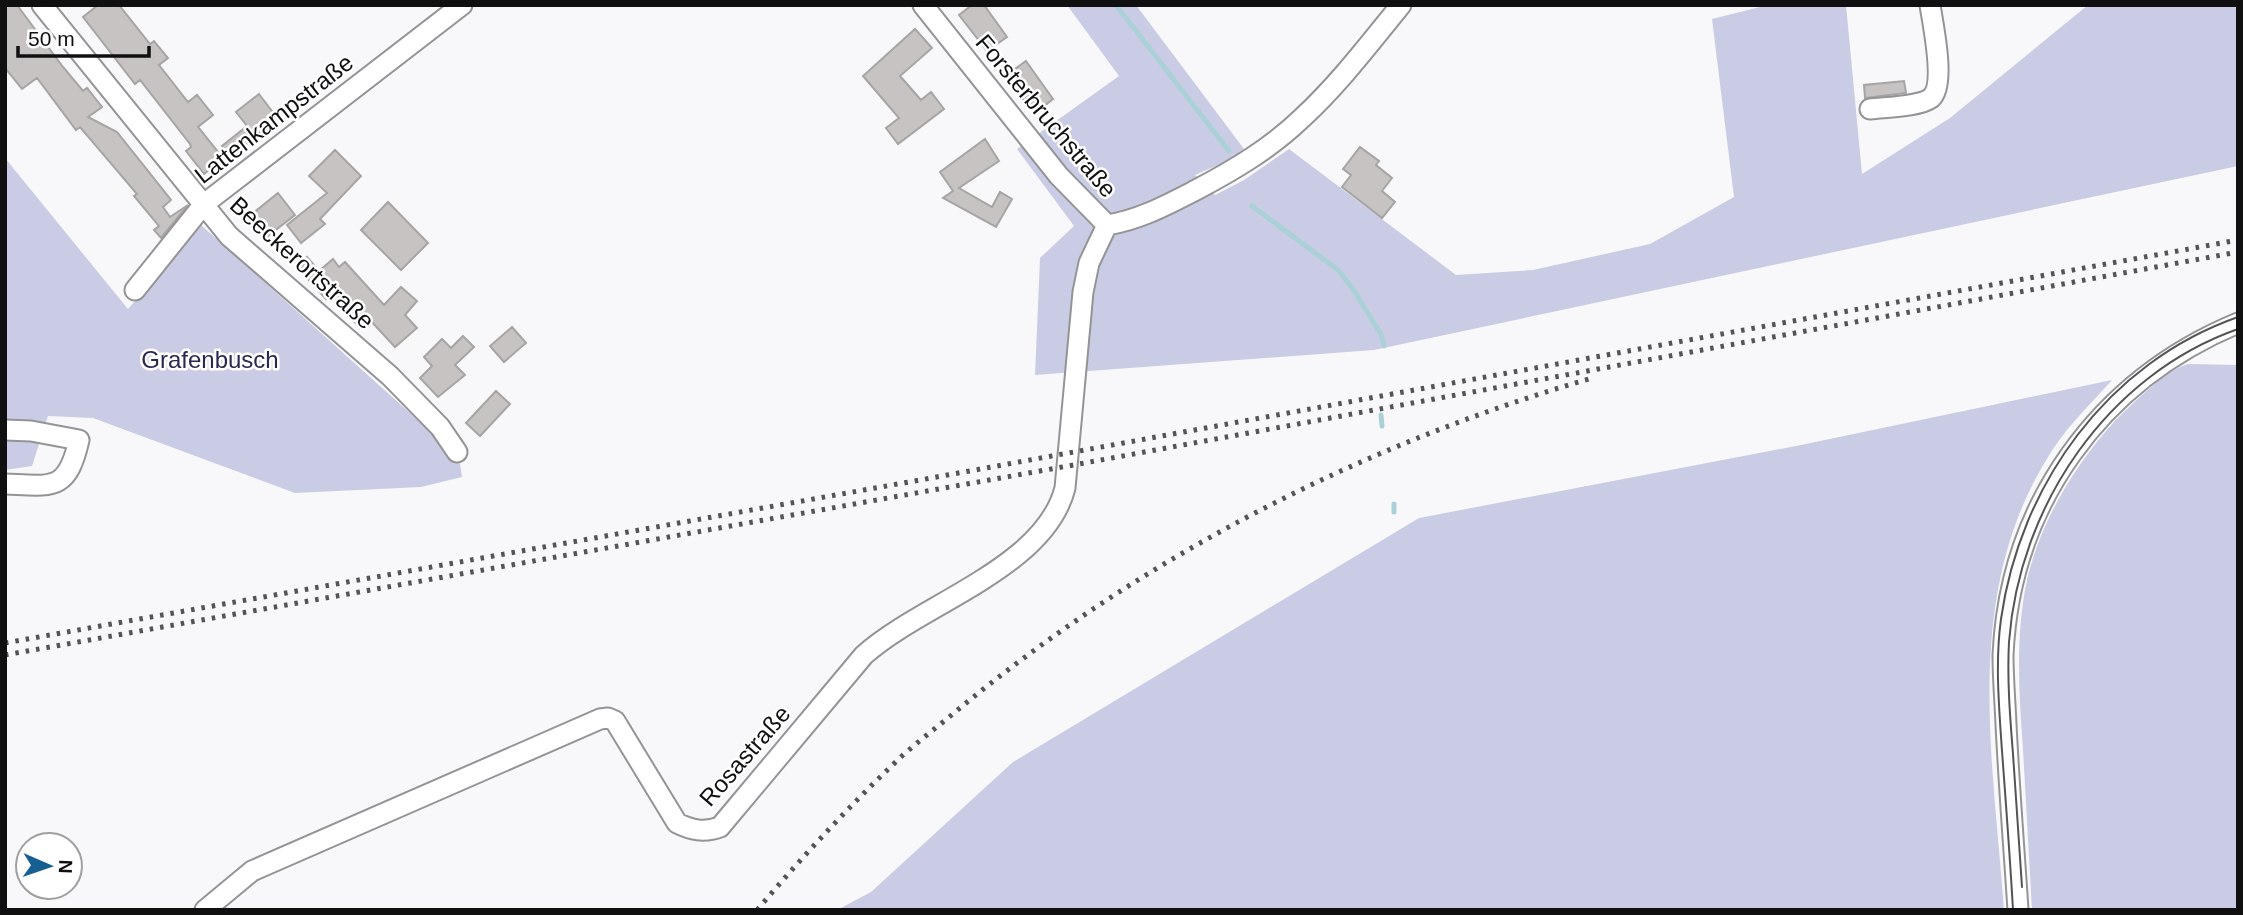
<svg xmlns="http://www.w3.org/2000/svg" width="2243" height="915" font-family="Arial,sans-serif">
  <rect width="100%" height="100%" fill="#f8f8fb"/>
  <path fill="#cacce5" d="M 1067,5 L 1136,5 L 1244,149 L 1225,162 L 1195,175 L 1215,195 L 1244,180 L 1289,149 L 1456,275 L 1533,270 L 1650,244 L 1734,197 L 1712,19 L 1768,5 L 1846,5 L 1862,174 L 1950,118 L 2088,5 L 2238,5 L 2238,166 L 1374,350 L 1035,375 L 1040,258 L 1074,226 L 1017,149 L 1119,76 Z
    M 5,158 L 128,309 L 201,225 L 459,457 L 462,477 L 421,487 L 295,493 L 93,418 L 48,416 L 32,466 L 5,470 Z
    M 2188,364 L 2238,365 L 2238,910 L 2032,910 C 2029,857 2026,803 2023,750 C 2019,694 2015,636 2027,580 C 2040,523 2074,466 2113,423 C 2130,406 2165,370 2188,364 Z
    M 2112,380 C 2088,407 2063,430 2045,462 C 1963,598 1993,759 2004,910 L 837,910 L 871,892 L 1013,762 L 1419,518 L 1801,445 Z"/>
  <g fill="none" stroke-linecap="round" stroke-linejoin="round">
    <path stroke="#abd1d8" stroke-width="5" d="M 1116,5 L 1229,151
      M 1252,206 L 1338,270 L 1352,288 L 1381,334 L 1384,346
      M 1381,415 L 1382,426
      M 1394,504 L 1394,512"/>
  </g>
  <path fill="#c6c3c2" stroke="#a7a4a4" stroke-width="2" d="M 5,5 L 17,5 L 63,67 L 83,91 L 87,88 L 102,107 L 88,117 L 117,132 L 171,200 L 163,207 L 170,217 L 188,205 L 161,238 L 154,230 L 159,226 L 134,196 L 137,194 L 80,127 L 76,130 L 37,78 L 22,89 L 5,68 Z
    M 98,5 L 119,5 L 150,44 L 154,41 L 168,58 L 159,65 L 188,102 L 197,95 L 213,115 L 198,127 L 223,158 L 204,174 L 186,151 L 191,147 L 190,144 L 140,80 L 135,84 L 83,17 Z
    M 972,5 L 984,5 L 1007,37 L 987,51 L 959,15 Z
    M 915,29 L 932,48 L 900,76 L 921,100 L 931,92 L 944,109 L 898,144 L 886,128 L 899,118 L 863,76 Z
    M 1026,61 L 1053,99 L 1034,114 L 1005,76 Z
    M 1904,81 L 1906,93 L 1865,98 L 1864,85 Z
    M 259,94 L 278,119 L 230,157 L 222,146 L 247,126 L 236,112 Z
    M 985,139 L 999,161 L 959,188 L 992,207 L 1000,192 L 1012,199 L 996,227 L 943,198 L 953,191 L 940,172 Z
    M 1360,147 L 1379,161 L 1376,165 L 1392,178 L 1382,191 L 1395,202 L 1382,218 L 1342,187 L 1351,175 L 1343,169 Z
    M 335,150 L 361,176 L 320,219 L 325,224 L 301,243 L 287,225 L 327,193 L 309,176 Z
    M 278,193 L 295,215 L 264,239 L 247,218 Z
    M 388,202 L 428,243 L 401,270 L 361,230 Z
    M 307,257 L 319,271 L 333,259 L 339,267 L 345,262 L 384,305 L 401,287 L 417,301 L 405,315 L 417,328 L 395,347 L 370,320 L 360,328 L 331,294 L 326,299 L 296,266 Z
    M 512,327 L 526,343 L 504,362 L 490,346 Z
    M 463,336 L 474,347 L 455,365 L 465,375 L 438,397 L 420,378 L 432,366 L 424,357 L 442,339 L 451,348 Z
    M 496,391 L 510,404 L 480,436 L 466,423 Z"/>
  <g fill="none" stroke-linecap="round" stroke-linejoin="round">
    <defs>
      <path id="minor" d="M 42,5 L 229,236 L 390,376 L 440,427 L 457,452
        M 923,5 L 1059,176 L 1107,225
        M 1870,109 C 1885,107 1919,107 1931,98 C 1946,85 1933,25 1930,5
        M 1107,225 C 1139,220 1167,205 1196,190 C 1234,170 1271,148 1302,118 C 1338,85 1370,43 1401,5
        M 135,290 L 204,204 L 462,5
        M 5,430 L 31,431 L 79,440 C 67,492 53,486 5,484
        M 205,910 L 252,871 L 600,719 L 608,718 L 615,721 L 677,823 C 691,830 704,833 720,827 L 864,655 C 922,603 1045,568 1065,488 L 1083,292 L 1089,263 L 1107,225
        M 2018,910 C 2014,848 2009,786 2006,724 C 2005,701 2003,678 2003,655 C 2010,504 2099,381 2238,323"/>
    </defs>
    <use href="#minor" stroke="#949496" stroke-width="23"/>
    <use href="#minor" stroke="#fff" stroke-width="19"/>
    <path stroke="#545455" stroke-width="2" d="M 2022,887 C 2019,842 2016,798 2013,754 C 2010,717 2007,679 2009,642 C 2019,506 2107,375 2238,329
      M 2013,910 C 2010,857 2006,804 2002,751 C 1999,707 1995,662 2001,619 C 2020,485 2107,363 2238,317"/>
    <path stroke="#545455" stroke-width="5" stroke-dasharray="3.5 7" stroke-linecap="butt" d="M 5,643 L 920,480 L 2238,240
      M 5,655 L 1068,466 L 2238,252
      M 757,910 C 803,856 851,804 902,756 C 921,739 941,724 960,708 C 1143,557 1361,445 1589,379"/>
  </g>
  <g text-anchor="middle" stroke-width="5" stroke-linejoin="round" paint-order="stroke">
    <g font-size="24" fill="#101011" stroke="#fff">
      <text transform="translate(1046 116) rotate(50)" y="8">Forsterbruchstraße</text>
      <text transform="translate(274 119) rotate(-38)" y="8">Lattenkampstraße</text>
      <text transform="translate(302 263) rotate(42)" y="8">Beeckerortstraße</text>
      <text transform="translate(745 756) rotate(-49)" y="8">Rosastraße</text>
    </g>
    <g font-size="24" fill="#282850" stroke="#fff">
      <text x="210" y="368">Grafenbusch</text>
    </g>
  </g>
  <rect width="2243" height="915" fill="none" stroke="#101011" stroke-width="14"/>
  <g transform="translate(49 866) rotate(92)"><circle r="33" fill="#ffffff" stroke="#9f9fa0" stroke-width="2"/>
  <path d="M0-5L12 26L0 18L-12 26Z" fill="#155f93"/>
  <text y="-10" font-size="19" font-weight="bold" text-anchor="middle" fill="#101011">N</text>
  </g>
  <path d="M18 46v10h131v-10" fill="none" stroke="#101011" stroke-width="3.5"/>
  <text x="28" y="46" font-size="21" fill="#101011" stroke="#ffffff" stroke-width="5" paint-order="stroke">50 m</text>
</svg>
